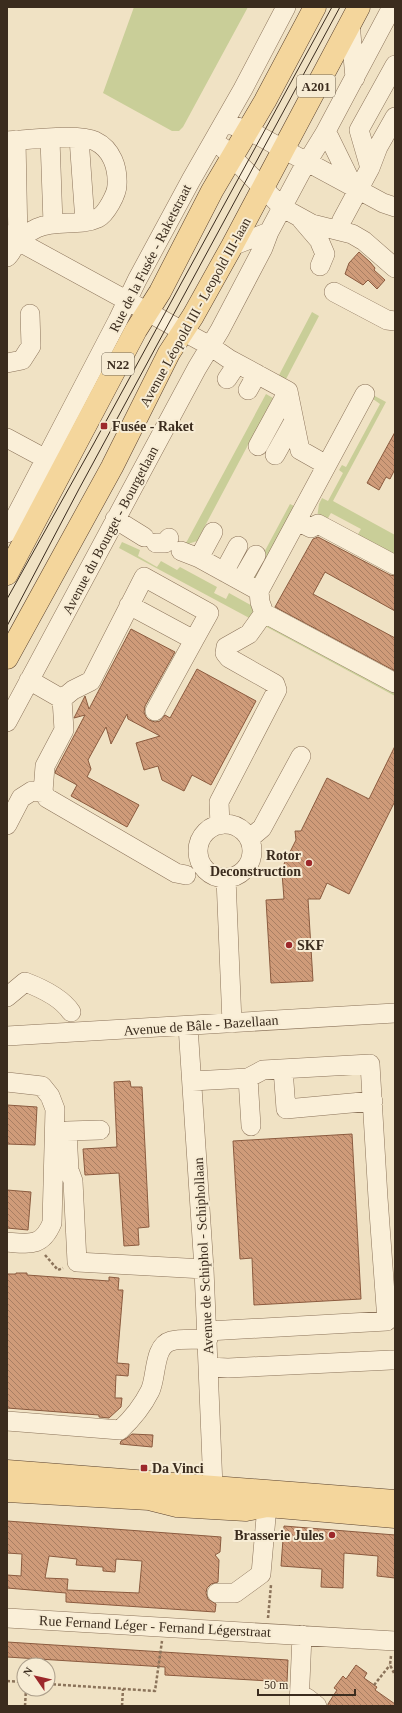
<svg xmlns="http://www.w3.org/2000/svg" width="402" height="1713" font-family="Georgia,serif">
  <defs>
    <pattern id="building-back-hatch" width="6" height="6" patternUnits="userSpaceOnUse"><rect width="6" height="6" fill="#cf9b79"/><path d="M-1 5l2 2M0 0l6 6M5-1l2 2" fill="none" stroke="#a97f63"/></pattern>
  </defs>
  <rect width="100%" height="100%" fill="#f0e2c4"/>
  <path fill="#c9ce98" d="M 134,7 L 248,7 L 183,127 L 179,131 L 172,131 L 103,93 Z
    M 312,312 L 319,316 L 285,381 L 278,377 Z
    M 266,394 L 273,398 L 197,541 L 188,544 L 186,543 Z
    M 373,395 L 386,402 L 333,501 L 395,535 L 395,556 L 357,536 L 361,529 L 331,513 L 325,523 L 317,518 L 319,504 L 322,498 L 328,501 L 343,473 L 339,470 L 342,465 L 346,467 L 380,404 L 373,399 Z
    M 290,504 L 298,508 L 255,580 L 252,575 Z
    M 122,542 L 140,550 L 138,556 L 157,567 L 161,561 L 177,570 L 180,567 L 217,587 L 214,593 L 226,599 L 229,593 L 256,608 L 253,620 L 119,548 Z
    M 264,622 L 395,688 L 395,696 L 263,625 Z"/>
  <path fill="url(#building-back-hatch)" stroke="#8b5b3f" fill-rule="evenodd" d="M 359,252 L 370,262 L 375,268 L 374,270 L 385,280 L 377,289 L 368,280 L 363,285 L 345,274 L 349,263 Z
    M 395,432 L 395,469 L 390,479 L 386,477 L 379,490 L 367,483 Z
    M 318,537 L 390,575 L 395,576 L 395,611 L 325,572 L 313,594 L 395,638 L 395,671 L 275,607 L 313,539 Z
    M 131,629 L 175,652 L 145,706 L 144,712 L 146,717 L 149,720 L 155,722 L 160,721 L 165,715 L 170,718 L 197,669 L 256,701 L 211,785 L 192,775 L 184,791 L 162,780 L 158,766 L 144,770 L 136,743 L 160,736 L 128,719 L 127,714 L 111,744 L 106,727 L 88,760 L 91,769 L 87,777 L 139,805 L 127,827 L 71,796 L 77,785 L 55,773 L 56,770 L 85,715 L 74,718 L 85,696 L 89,709 Z
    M 395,746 L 395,801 L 349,894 L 327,883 L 320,899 L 308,899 L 313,981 L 271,983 L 266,900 L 284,899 L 282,873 L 280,872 L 296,840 L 295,831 L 301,831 L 327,778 L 369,799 Z
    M 130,1081 L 131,1087 L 142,1087 L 149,1227 L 138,1228 L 139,1245 L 124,1246 L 119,1173 L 85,1175 L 83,1149 L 117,1147 L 114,1082 Z
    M 7,1105 L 37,1107 L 35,1145 L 7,1144 Z
    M 352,1134 L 361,1299 L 254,1305 L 252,1258 L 240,1259 L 233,1141 Z
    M 7,1190 L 31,1192 L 28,1230 L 7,1228 Z
    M 16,1273 L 27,1273 L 27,1275 L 109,1281 L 109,1277 L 119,1278 L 118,1290 L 123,1290 L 117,1363 L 129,1364 L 128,1376 L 116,1375 L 115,1398 L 122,1398 L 121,1407 L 109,1418 L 99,1417 L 99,1415 L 7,1408 L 7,1274 L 16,1274 Z
    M 132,1434 L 153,1435 L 152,1447 L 120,1444 L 121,1441 L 127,1438 Z
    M 7,1521 L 221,1537 L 220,1552 L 215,1555 L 219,1560 L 218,1582 L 211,1584 L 207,1588 L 206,1593 L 208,1599 L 216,1604 L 215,1612 L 66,1602 L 66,1593 L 7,1588 L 7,1575 L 21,1576 L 22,1554 L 7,1553 ZM 49,1556 L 77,1559 L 76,1565 L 103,1567 L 103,1571 L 115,1572 L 116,1559 L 142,1561 L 139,1593 L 67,1590 L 68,1579 L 45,1578 Z
    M 284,1526 L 395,1535 L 395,1578 L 377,1576 L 378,1556 L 344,1553 L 343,1588 L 321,1587 L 322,1569 L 281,1566 Z
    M 7,1642 L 288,1660 L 287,1682 L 165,1675 L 165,1667 L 7,1657 Z
    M 356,1665 L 367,1673 L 364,1678 L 377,1687 L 375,1690 L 395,1704 L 395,1706 L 328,1706 L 328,1704 L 337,1690 L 334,1688 L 343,1676 L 346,1679 Z"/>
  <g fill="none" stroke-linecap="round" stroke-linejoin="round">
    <defs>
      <path id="minor" d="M 350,23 L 355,78
        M 224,123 L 248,130 L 383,203 L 395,207
        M 325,133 L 329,137 L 353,186
        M 79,138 L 85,222
        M 50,139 L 53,224
        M 16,140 L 18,241
        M 7,141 C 27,140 79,133 95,141 C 112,149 118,168 117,185 C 117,194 106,214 98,218 C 79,227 56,219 37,228 C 31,231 22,237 17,242 C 13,247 12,253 7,257
        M 222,147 L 283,208 L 312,224 L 352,234 L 364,241 L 395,268
        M 370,168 L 359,130 L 395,65
        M 301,219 L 319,240 L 325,254 L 320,266
        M 338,230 L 342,220 L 370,168 L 378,147 L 395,117
        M 7,235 L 210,346 L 229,359 L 288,391 L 300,450 L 323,463 L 325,468
        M 232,246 L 269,232
        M 334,292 L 387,320 L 395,321
        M 7,363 L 22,360 L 31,346 L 30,314
        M 227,379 L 237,364
        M 248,390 L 257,374
        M 7,438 L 46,459
        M 258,446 L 288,391
        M 275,455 L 294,421
        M 115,519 L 144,537
        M 297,521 L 311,528 L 318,524 L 395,565
        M 7,533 L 118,320 L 137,280 L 191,180 L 243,89 L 286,7
        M 156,543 L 165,543 L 169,538
        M 181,551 L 199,558 L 259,591 L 365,394
        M 199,558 L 213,532
        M 224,572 L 238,546
        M 241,581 L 256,555
        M 129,605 L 194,640 L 155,711
        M 264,613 L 395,683
        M 29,680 L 62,699
        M 7,722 L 197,368 L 220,330 L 263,248 L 269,232 L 301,172 L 325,133 L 392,7
        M 43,792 L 45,766 L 64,730 L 62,699 L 73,690 L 91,681 L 144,577 L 209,613 L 194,640
        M198 851a27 27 0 1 1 54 0a27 27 0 1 1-54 0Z
        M 7,825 L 21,798 L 32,791 L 43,792 L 47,798 L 176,873 L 186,875
        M 220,825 L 219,802 L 277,690 L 275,684 L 229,658 L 225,653 L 226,647 L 249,634 L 264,613 L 260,602 L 259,591
        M 249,839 L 262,828 L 301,756
        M 226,878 L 232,1023
        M 7,997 L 25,982 C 41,988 61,997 71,1012
        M 188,1026 L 204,1269 L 213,1487
        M 7,1036 L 395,1013
        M 283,1069 L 286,1109 L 373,1101
        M 192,1081 L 248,1078 L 251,1126
        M 7,1082 L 42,1086 L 50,1096 L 55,1109 L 52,1223 C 42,1247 30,1244 7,1242
        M 100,1130 L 67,1131 L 69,1170 L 73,1181 L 77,1262 L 204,1269
        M 208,1331 L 387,1321 L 378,1198 L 370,1064 L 263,1070 L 248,1078
        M 209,1367 L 228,1368 L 391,1360
        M 7,1421 L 120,1430 C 132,1419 143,1405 150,1391 C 157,1377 153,1346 171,1341 C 182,1338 196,1340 208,1339
        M 217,1593 L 235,1593 L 261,1574 L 267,1506 L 260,1503 L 255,1502
        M 7,1618 L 395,1641
        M 299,1698 L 307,1698 L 317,1706
        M 299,1706 L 302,1635"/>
      <path id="major" d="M 7,574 L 136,330 L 160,292 L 212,191 L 265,101 L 315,7
        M 7,658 L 112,467 L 169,353 L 193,316 L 232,246 L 359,7
        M 7,1471 L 395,1501
        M 7,1491 L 149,1499 L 177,1506 L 246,1510 L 267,1506 L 395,1517"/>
    </defs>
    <use href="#minor" stroke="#8b735a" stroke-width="20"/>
    <use href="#major" stroke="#59412e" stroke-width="23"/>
    <path stroke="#8b735a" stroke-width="2.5" stroke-dasharray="3 2" stroke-linecap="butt" d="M 45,1255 L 58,1270 L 63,1268
      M 268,1618 L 271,1585
      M 391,1656 L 390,1665 L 395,1675
      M 7,1681 L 24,1682
      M 48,1684 L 155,1691 L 162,1641
      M 374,1685 L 390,1665
      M 25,1706 L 26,1689
      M 122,1706 L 123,1689"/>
    <use href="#minor" stroke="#faefd8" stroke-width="19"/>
    <use href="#major" stroke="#f4d69c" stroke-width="22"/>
    <path stroke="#3b2c1e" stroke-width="1" d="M 7,599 L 93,445 L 332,7
      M 7,626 L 79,489 L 340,7"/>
  </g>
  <g fill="#9c282b" stroke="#f7ecd4" stroke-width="1.5">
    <rect x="100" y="422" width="8" height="8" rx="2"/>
    <circle cx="309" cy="863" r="4"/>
    <circle cx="289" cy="945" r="4"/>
    <rect x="140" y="1464" width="8" height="8" rx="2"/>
    <circle cx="332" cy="1535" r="4"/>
  </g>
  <g text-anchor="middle" stroke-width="4" stroke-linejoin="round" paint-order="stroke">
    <g fill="#f7ecd4" stroke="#736655" stroke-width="1">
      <rect x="297" y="75" width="38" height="22" rx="3"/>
      <rect x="102" y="353" width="32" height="22" rx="3"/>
    </g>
    <g font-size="13" font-weight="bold" fill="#3b2c1e">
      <text x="316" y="91">A201</text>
      <text x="118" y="369">N22</text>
    </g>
    <g font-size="14" fill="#3b2c1e" stroke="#f7ecd4">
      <text transform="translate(150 258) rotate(-63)" y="5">Rue de la Fusée - Raketstraat</text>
      <text transform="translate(195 312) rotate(-61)" y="5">Avenue Léopold III - Leopold III-laan</text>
      <text transform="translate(110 530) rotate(-62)" y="5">Avenue du Bourget - Bourgetlaan</text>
      <text transform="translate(201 1025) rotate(-4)" y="5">Avenue de Bâle - Bazellaan</text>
      <text transform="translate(203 1256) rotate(-93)" y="5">Avenue de Schiphol - Schiphollaan</text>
      <text transform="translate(155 1626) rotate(3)" y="5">Rue Fernand Léger - Fernand Légerstraat</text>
    </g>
    <g font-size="14" font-weight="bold" fill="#3b2c1e" stroke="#f7ecd4" text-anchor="start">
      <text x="112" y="431">Fusée - Raket</text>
      <text x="301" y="860" text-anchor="end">Rotor<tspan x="301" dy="16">Deconstruction</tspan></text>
      <text x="297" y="950">SKF</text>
      <text x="152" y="1473">Da Vinci</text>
      <text x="324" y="1540" text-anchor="end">Brasserie Jules</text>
    </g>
  </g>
  <rect width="402" height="1713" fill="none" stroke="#3b2c1e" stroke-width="16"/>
  <g transform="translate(36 1677) rotate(304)"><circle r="19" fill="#f7ecd4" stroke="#ac9f8b"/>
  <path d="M0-3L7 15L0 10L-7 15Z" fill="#9c282b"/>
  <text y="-6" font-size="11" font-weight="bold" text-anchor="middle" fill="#3b2c1e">N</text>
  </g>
  <path d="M258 1689v6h97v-6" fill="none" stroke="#3b2c1e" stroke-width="2"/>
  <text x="264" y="1689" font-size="12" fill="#3b2c1e" stroke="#f7ecd4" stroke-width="3" paint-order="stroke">50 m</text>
</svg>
